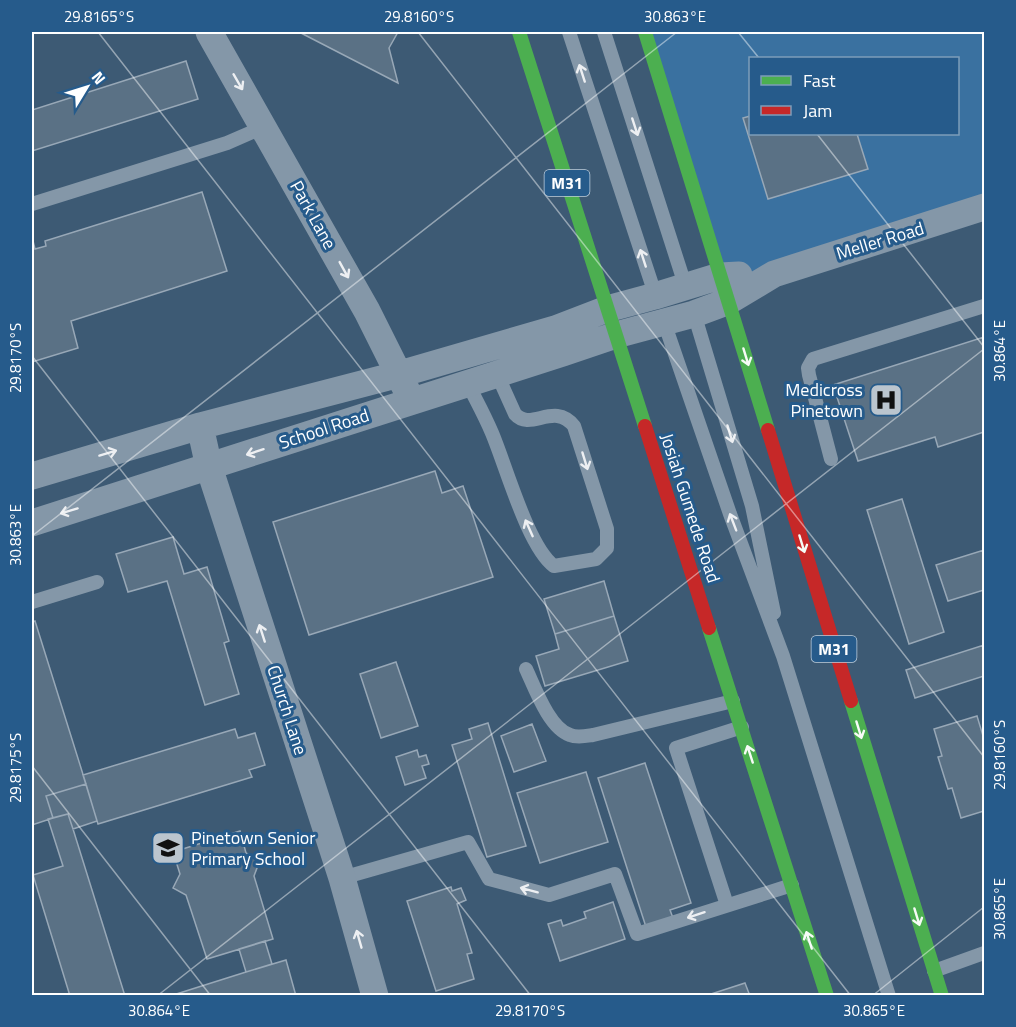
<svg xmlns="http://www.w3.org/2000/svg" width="1016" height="1027" font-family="'Titillium Web',sans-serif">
  <rect width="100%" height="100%" fill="#3d5a74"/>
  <path fill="#3a71a0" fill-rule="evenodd" d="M 648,32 L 984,32 L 984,204 L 727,287 ZM 750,58 L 958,58 L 958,134 L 750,134 Z"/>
  <path fill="#5a7185" stroke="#98a8b7" stroke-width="1.5" d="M 299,32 L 398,32 L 389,48 L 398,83 Z
    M 186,61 L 198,99 L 32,151 L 32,110 Z
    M 750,116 L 750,134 L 857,134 L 868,169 L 768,199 L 743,118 Z
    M 202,192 L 227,271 L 71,321 L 78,348 L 32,362 L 32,237 L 35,249 L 46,246 L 45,241 Z
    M 984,337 L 984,432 L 938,447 L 935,437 L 858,461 L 833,385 Z
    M 435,471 L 442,493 L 463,486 L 493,577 L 309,635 L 273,522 Z
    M 902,499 L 944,632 L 909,644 L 867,510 Z
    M 173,537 L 184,574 L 207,567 L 229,641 L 224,643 L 239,694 L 205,705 L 167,581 L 128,592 L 116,554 Z
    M 984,550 L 984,590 L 948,601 L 936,565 Z
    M 604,581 L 614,616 L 555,634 L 544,599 Z
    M 614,616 L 628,661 L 545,686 L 536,656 L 559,649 L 555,634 Z
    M 35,621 L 86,784 L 46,796 L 53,818 L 32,825 L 32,622 Z
    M 984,645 L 984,676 L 915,698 L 906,670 Z
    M 396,662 L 418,726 L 381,738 L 360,674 Z
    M 977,716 L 984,739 L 984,811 L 961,818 L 952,788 L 948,789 L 938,757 L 942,756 L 934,729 Z
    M 488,723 L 526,846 L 487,857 L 452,745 L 472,739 L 469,729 Z
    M 532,724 L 546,761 L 514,772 L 501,736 Z
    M 235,729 L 238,738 L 255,733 L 265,765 L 249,770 L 252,777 L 98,824 L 83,775 Z
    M 417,750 L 419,757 L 426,755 L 429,764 L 422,766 L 426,778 L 405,785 L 396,757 Z
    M 645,763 L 691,903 L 670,910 L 673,918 L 646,927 L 598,778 Z
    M 586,772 L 608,842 L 540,863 L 517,793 Z
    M 86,784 L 97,821 L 73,829 L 68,814 L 53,818 L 46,796 Z
    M 68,814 L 73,829 L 125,996 L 70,996 L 33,875 L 63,866 L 48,819 Z
    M 240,831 L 246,853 L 260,860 L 254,876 L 273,939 L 207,959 L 186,895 L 173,888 L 180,874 L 173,852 Z
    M 451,887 L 452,891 L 461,888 L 466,900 L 457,904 L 472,953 L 467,954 L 474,979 L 436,991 L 407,901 Z
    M 613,902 L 625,939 L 560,961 L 548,924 L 561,920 L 563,926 L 586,918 L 584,912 Z
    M 265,941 L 272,964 L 246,972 L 239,949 Z
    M 286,960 L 296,996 L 170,996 L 246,972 Z
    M 745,983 L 750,996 L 705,996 Z"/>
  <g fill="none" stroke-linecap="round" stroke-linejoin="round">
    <path stroke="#8497a8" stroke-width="14" d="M 569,32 L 657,300
      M 604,32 L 687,291
      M 32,204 L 227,143 L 264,127
      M 693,310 L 752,506 L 774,613
      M 663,319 L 730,514 L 783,656 L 889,996
      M 468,384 C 476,400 485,416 492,433 C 506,466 528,547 554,566 L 596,559 L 607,548 L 607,529 L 574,426 C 554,401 531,432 515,414 L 497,374
      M 831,459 L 809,375 L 808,368 L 813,359 L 984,306
      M 32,602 L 97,582
      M 526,669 C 535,688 549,728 570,735 C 577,738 586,736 593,735 L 733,701
      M 342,878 L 468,842 L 489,879 L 549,895 L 615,874 L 637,934 L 792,885
      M 727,905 L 676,748 L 742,727
      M 934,971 L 984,953"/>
    <path stroke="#8497a8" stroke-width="27" d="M 209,32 L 367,311 L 407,391
      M 200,426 L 209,467 L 342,878 L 375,996
      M 32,476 L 200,426 L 400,374 L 555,329 L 607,309 L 655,296 L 720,276 L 739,275
      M 32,523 L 563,353 L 616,335 L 694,314 L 729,301 L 774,274 L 984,207"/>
    <path stroke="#4caf50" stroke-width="14" d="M 519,32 L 645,426
      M 645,32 L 768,430
      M 709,628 L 827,996
      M 851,701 L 942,996"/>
    <path stroke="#c62828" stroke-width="14" d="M 645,426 L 709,628
      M 768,430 L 851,701"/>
  </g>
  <defs><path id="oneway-shaft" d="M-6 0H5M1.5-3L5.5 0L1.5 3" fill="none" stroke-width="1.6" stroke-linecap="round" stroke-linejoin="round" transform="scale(1.5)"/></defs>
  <g stroke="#edeff2">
    <use href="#oneway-shaft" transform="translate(582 73) rotate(-108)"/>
    <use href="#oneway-shaft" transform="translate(238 82) rotate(60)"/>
    <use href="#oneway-shaft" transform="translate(635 127) rotate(72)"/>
    <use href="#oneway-shaft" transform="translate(643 258) rotate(-108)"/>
    <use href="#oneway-shaft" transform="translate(344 270) rotate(61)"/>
    <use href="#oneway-shaft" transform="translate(730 434) rotate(73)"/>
    <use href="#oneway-shaft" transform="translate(255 452) rotate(162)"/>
    <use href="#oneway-shaft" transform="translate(108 453) rotate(-17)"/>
    <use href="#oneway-shaft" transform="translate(585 461) rotate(73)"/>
    <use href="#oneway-shaft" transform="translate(69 511) rotate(163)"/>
    <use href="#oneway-shaft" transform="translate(733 522) rotate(-111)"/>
    <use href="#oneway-shaft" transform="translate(529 528) rotate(-114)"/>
    <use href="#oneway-shaft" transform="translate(262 633) rotate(-108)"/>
    <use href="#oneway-shaft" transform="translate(529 890) rotate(-165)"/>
    <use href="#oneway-shaft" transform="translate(696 915) rotate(162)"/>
    <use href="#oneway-shaft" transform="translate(359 939) rotate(-106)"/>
  </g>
  <g stroke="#f6fbf6">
    <use href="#oneway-shaft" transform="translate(746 357) rotate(73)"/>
    <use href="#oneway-shaft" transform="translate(802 544) rotate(73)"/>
    <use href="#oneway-shaft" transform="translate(859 730) rotate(73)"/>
    <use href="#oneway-shaft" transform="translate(750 754) rotate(-108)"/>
    <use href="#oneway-shaft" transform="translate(917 917) rotate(73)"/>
    <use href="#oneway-shaft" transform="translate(809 940) rotate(-108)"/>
  </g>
  <path fill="none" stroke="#fff" stroke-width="1.5" stroke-opacity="0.45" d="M 98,32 L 851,996M 418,32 L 984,757M 738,32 L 759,58M 817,134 L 984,347M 32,356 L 531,996M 32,536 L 677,32M 32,766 L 211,996M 157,996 L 984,349M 872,996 L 984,907"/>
  <defs>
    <symbol id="hospital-square" viewBox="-11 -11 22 22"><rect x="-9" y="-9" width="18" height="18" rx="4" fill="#bbc5ce" stroke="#265b8b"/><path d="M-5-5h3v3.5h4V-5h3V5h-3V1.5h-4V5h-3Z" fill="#111"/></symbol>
    <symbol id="school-square" viewBox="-11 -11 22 22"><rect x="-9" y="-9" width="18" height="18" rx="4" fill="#bbc5ce" stroke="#265b8b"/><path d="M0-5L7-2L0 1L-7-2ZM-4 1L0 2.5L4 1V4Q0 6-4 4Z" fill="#111"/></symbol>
  </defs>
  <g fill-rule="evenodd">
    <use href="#hospital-square" x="867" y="381" width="38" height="38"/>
    <use href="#school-square" x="149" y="829" width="38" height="38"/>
  </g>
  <g text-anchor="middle" stroke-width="6" stroke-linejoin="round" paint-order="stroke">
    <g fill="#265b8b" stroke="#becedc" stroke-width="1.5">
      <rect x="544.5" y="170" width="45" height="26" rx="4.5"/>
      <rect x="811.5" y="636" width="45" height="26" rx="4.5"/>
    </g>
    <g font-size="16" font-weight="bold" fill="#fff">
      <text x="567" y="189">M31</text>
      <text x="834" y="655">M31</text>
    </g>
    <g font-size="18" fill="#fff" stroke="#265b8b">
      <text transform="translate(313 215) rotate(61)" y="6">Park Lane</text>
      <text transform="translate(880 241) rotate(-17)" y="6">Meller Road</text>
      <text transform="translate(324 429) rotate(-18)" y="6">School Road</text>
      <text transform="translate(690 508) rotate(72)" y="6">Josiah Gumede Road</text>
      <text transform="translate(287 710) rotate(72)" y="6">Church Lane</text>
    </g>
    <g font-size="18" fill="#fff" stroke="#265b8b" text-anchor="end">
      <text x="863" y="396">Medicross<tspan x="863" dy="21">Pinetown</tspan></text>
      <text x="191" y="844" text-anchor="start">Pinetown Senior<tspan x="191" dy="21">Primary School</tspan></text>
    </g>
  </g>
  <rect width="1016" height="1027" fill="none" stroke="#265b8b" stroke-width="66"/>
  <rect x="749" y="57" width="210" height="78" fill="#265b8b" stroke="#7d9db9" stroke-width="1.5"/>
  <rect x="761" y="76" width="30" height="9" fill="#4caf50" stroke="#7d9db9" stroke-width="1.5"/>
  <text x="803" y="87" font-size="18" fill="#ffffff">Fast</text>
  <rect x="761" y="106" width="30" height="9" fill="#c62828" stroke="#7d9db9" stroke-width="1.5"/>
  <text x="803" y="117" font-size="18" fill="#ffffff">Jam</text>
  <g transform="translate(87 87) rotate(52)" stroke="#265b8b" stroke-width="4.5" paint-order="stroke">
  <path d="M0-4.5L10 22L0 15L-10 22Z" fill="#ffffff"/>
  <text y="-9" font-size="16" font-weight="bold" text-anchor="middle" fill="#ffffff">N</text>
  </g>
  <rect x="33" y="33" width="950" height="961" fill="none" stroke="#fff" stroke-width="2"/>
  <g font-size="15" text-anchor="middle" fill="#fff">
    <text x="99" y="22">29.8165°S</text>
    <text x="419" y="22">29.8160°S</text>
    <text x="675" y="22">30.863°E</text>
    <text transform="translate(1000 351) rotate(-90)" y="5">30.864°E</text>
    <text transform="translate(16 358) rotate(-90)" y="5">29.8170°S</text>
    <text transform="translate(16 535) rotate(-90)" y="5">30.863°E</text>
    <text transform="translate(1000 755) rotate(-90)" y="5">29.8160°S</text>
    <text transform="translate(16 768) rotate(-90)" y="5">29.8175°S</text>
    <text transform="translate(1000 909) rotate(-90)" y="5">30.865°E</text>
    <text x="159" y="1016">30.864°E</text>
    <text x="530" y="1016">29.8170°S</text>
    <text x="874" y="1016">30.865°E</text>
  </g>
</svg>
